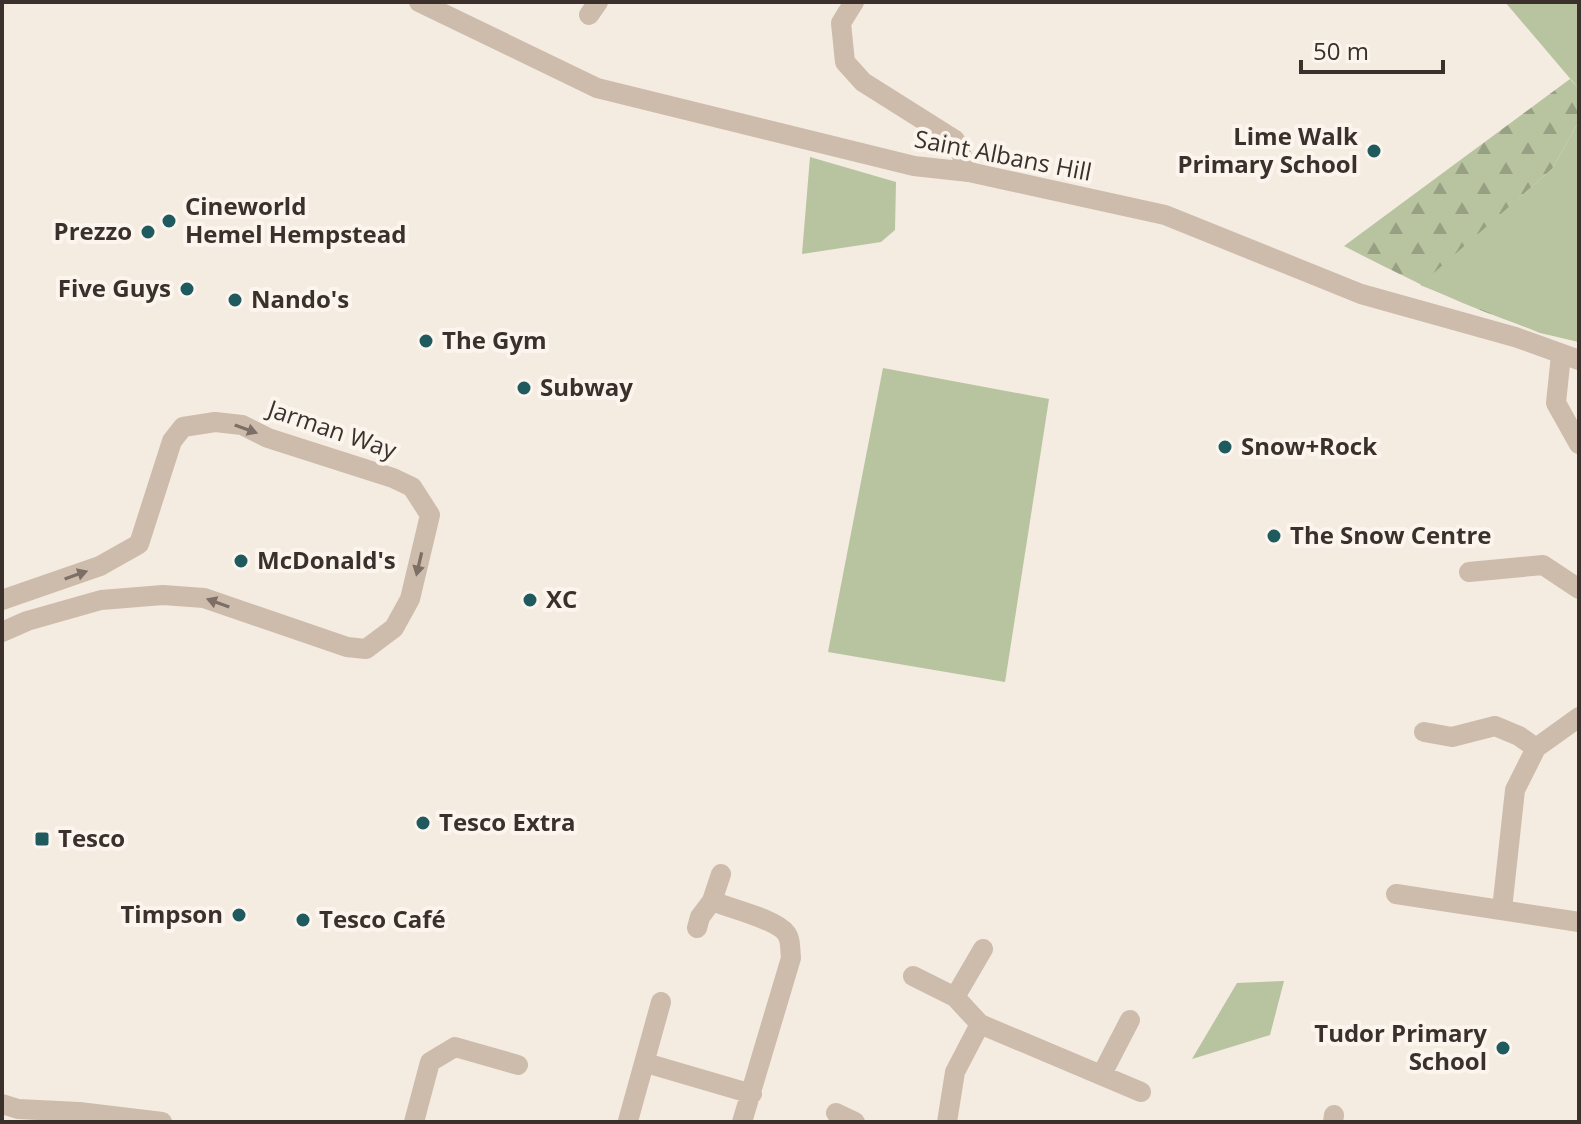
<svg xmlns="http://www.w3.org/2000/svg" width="1581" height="1124" font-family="'Open Sans',sans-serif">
  <defs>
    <pattern id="forest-firs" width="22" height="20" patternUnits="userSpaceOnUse" patternTransform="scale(2)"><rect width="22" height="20" fill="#b8c4a0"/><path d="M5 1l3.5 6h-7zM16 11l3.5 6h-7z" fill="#97a083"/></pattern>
  </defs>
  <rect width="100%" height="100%" fill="#f4ebe1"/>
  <path fill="url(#forest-firs)" d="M 1570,79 L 1579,89 L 1579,121 L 1552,169 L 1518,199 L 1579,342 C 1496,322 1419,285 1344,246 Z"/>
  <path fill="#b8c4a0" d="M 1505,2 L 1579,2 L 1579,89 Z
    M 1579,121 L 1579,342 L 1540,333 L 1420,285 L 1552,169 Z
    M 810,157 L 896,182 L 895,230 L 881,242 L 802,254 Z
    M 883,368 L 1049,399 L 1005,682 L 828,652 Z
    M 1284,981 L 1270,1035 L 1192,1059 L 1237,983 Z"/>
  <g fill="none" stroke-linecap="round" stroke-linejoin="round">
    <path stroke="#cdbbac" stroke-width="20" d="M 854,2 L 841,23 L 845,62 L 863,82 L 955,140 L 969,172
      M 589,15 L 598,2
      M 1561,355 L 1556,403 L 1579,444
      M 1469,572 L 1543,565 L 1579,589
      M 1424,732 L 1452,737 L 1495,726 L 1519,736 L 1536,748
      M 1396,894 L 1579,922
      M 712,901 L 721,874
      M 1502,909 L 1515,790 L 1536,748 L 1579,717
      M 697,928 L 700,917 L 712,901 C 729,908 776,919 786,933 C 791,939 790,950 791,958 L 742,1122
      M 913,976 L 955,997 L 980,1024 L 1141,1092
      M 955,997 L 983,949
      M 646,1063 L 752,1094
      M 1102,1074 L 1130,1020
      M 2,1104 L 18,1109 L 79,1112 L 162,1122
      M 836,1113 L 855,1122
      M 628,1121 L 661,1002
      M 414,1122 L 430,1062 L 455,1047 L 518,1065
      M 947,1122 L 955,1072 L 980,1024
      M 1333,1122 L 1334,1115"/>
    <path stroke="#cdbbac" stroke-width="20" d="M 419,2 L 597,88 L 914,166 L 969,172 L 1165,215 L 1361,294 L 1515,337 L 1579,360
      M 2,600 L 100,566 L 139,544 L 172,441 L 183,427 L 215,422 L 242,425 L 268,438 L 393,478 L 412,487 L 430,515 L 410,599 L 394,628 L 366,649 L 347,647 L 204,598 L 163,595 L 101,600 L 27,621 L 2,632"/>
  </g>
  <defs><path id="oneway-solid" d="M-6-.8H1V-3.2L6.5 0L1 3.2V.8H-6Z" transform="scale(2)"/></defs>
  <g fill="#7d6f65">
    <use href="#oneway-solid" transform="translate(246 429) rotate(20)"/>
    <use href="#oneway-solid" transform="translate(419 564) rotate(103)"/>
    <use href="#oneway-solid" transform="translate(76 575) rotate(-19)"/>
    <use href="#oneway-solid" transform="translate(218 603) rotate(-160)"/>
  </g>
  <g fill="#1f5a5e" stroke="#fbf5ee" stroke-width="3">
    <circle cx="1374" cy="151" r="8"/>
    <circle cx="169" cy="221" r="8"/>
    <circle cx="148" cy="232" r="8"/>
    <circle cx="187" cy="289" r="8"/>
    <circle cx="235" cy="300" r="8"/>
    <circle cx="426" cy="341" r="8"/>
    <circle cx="524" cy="388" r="8"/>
    <circle cx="1225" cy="447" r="8"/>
    <circle cx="1274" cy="536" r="8"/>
    <circle cx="241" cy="561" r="8"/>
    <circle cx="530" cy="600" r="8"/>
    <circle cx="423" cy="823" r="8"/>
    <rect x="34" y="831" width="16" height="16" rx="4"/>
    <circle cx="239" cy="915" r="8"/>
    <circle cx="303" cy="920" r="8"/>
    <circle cx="1503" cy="1048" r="8"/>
  </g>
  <g text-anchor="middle" stroke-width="8" stroke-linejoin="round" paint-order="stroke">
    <g font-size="24" font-weight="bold" fill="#3b302b" stroke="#fbf5ee" text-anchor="start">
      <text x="1358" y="145" text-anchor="end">Lime Walk<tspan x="1358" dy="28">Primary School</tspan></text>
      <text x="185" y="215">Cineworld<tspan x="185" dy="28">Hemel Hempstead</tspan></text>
      <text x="132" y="240" text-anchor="end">Prezzo</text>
      <text x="171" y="297" text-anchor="end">Five Guys</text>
      <text x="251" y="308">Nando's</text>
      <text x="442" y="349">The Gym</text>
      <text x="540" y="396">Subway</text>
      <text x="1241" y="455">Snow+Rock</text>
      <text x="1290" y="544">The Snow Centre</text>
      <text x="257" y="569">McDonald's</text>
      <text x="546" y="608">XC</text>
      <text x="439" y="831">Tesco Extra</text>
      <text x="58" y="847">Tesco</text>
      <text x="223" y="923" text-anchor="end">Timpson</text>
      <text x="319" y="928">Tesco Café</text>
      <text x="1487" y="1042" text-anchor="end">Tudor Primary<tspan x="1487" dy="28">School</tspan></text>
    </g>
    <g font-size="24" fill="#3b302b" stroke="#fbf5ee">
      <text transform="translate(1003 156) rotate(11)" y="8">Saint Albans Hill</text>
      <text transform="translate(332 430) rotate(19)" y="8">Jarman Way</text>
    </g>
  </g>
  <rect width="1581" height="1124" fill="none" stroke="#3b302b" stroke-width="8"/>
  <path d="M1301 60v12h142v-12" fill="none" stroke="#3b302b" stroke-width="4"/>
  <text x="1313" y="60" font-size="24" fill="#3b302b" stroke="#fbf5ee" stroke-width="6" paint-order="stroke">50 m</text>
</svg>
